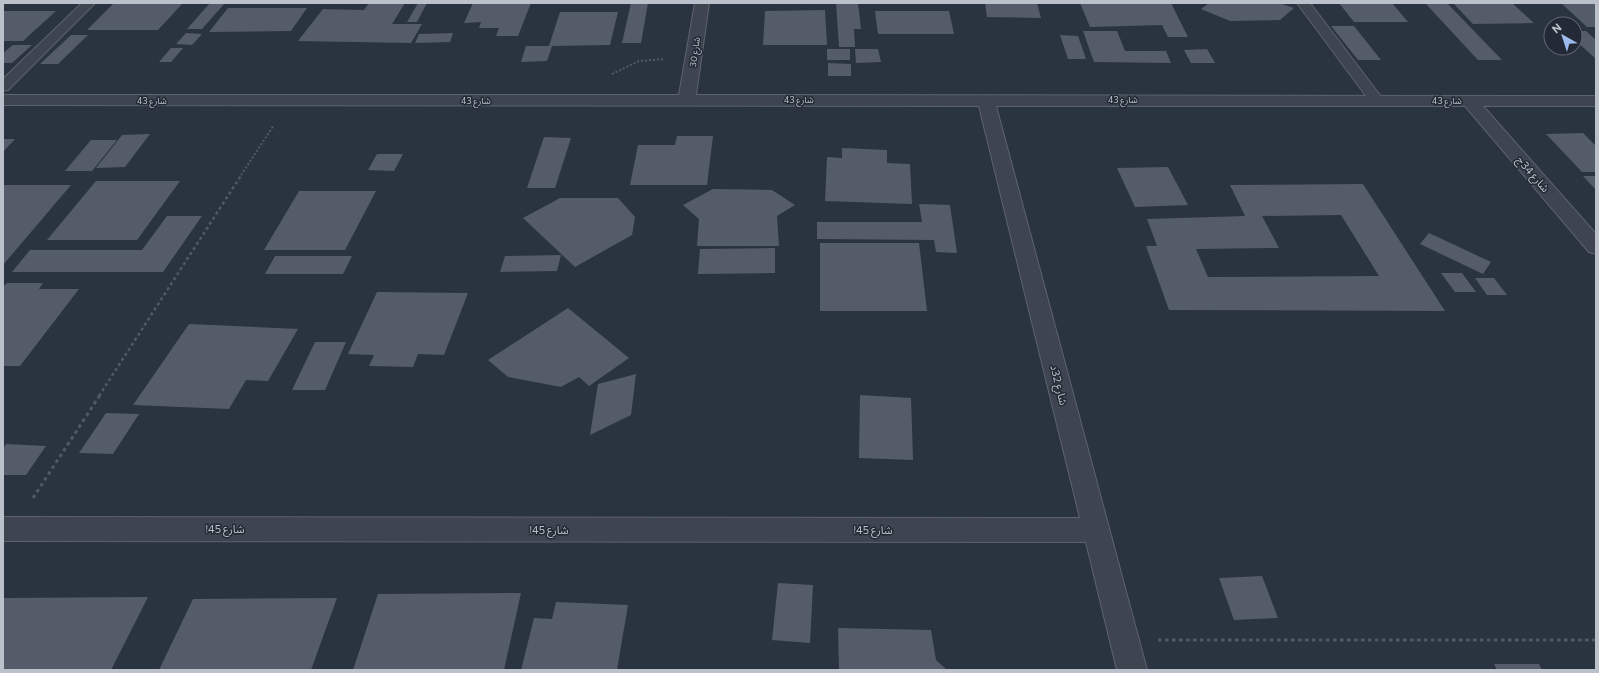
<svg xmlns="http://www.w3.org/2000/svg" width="1599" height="673" font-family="Commissioner,'Noto Sans Arabic',sans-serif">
  <rect width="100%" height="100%" fill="#2a3340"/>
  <path fill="#545c6a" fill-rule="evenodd" d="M 114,3 L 183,3 L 158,30 L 87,30 Z
    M 210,3 L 225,3 L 202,29 L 187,29 Z
    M 369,3 L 405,3 L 392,24 L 422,24 L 411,43 L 298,41 L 323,9 L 364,10 Z
    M 418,3 L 427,3 L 417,22 L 407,22 Z
    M 473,3 L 531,3 L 518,36 L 496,36 L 499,28 L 479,28 L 481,22 L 464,23 Z
    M 631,3 L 648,3 L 641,43 L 622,43 Z
    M 836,3 L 858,3 L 861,29 L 854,29 L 855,47 L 839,47 Z
    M 985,3 L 1037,3 L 1041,18 L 987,17 Z
    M 1080,3 L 1171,3 L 1188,37 L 1168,37 L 1162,25 L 1090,27 Z
    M 1209,3 L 1279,3 L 1294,8 L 1280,20 L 1230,21 L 1201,9 Z
    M 1339,3 L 1392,3 L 1408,22 L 1354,22 Z
    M 1425,3 L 1447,3 L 1502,60 L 1478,60 Z
    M 1453,3 L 1512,3 L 1534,23 L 1473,24 Z
    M 1561,3 L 1596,3 L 1596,27 L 1587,27 Z
    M 228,8 L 307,8 L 291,31 L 209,32 Z
    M 825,10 L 827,45 L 763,45 L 765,11 Z
    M 3,11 L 56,11 L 23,41 L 3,41 Z
    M 875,11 L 949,11 L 954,34 L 878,34 Z
    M 560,12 L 618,12 L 610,45 L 552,46 L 547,61 L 521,62 L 526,46 L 549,46 Z
    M 1331,26 L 1354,26 L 1381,60 L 1358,60 Z
    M 1083,31 L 1117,31 L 1125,51 L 1166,51 L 1171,63 L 1094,62 Z
    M 1575,31 L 1586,31 L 1596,40 L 1596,59 L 1575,40 Z
    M 186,33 L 202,34 L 192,45 L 176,44 Z
    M 453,33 L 450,42 L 415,43 L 419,34 Z
    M 71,35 L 88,35 L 58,64 L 40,64 Z
    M 1060,35 L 1078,36 L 1086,59 L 1068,59 Z
    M 13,45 L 32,45 L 12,63 L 3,63 L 3,53 Z
    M 171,48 L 183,48 L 171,62 L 159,62 Z
    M 827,49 L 850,49 L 850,60 L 827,60 Z
    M 855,49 L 878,49 L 881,62 L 856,63 Z
    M 1207,49 L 1215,63 L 1191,63 L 1184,50 Z
    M 828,63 L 851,64 L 851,76 L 828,76 Z
    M 1583,133 L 1596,146 L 1596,172 L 1582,172 L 1546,134 Z
    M 150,134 L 125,167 L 96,168 L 122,135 Z
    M 677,136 L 713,136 L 707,185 L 630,185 L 638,145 L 675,145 Z
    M 544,137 L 571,138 L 555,188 L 527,188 Z
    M 3,139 L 15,139 L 3,152 Z
    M 91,140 L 117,140 L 92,171 L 65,171 Z
    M 842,148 L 887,150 L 887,163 L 910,164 L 912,204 L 825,201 L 827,157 L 842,158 Z
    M 377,154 L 403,154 L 394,171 L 368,170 Z
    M 1168,167 L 1188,205 L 1135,207 L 1117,168 Z
    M 1583,176 L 1596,176 L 1596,190 Z
    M 96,181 L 180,181 L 137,240 L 47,240 Z
    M 1363,184 L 1445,311 L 1169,310 L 1146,246 L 1157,246 L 1147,219 L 1245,216 L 1230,185 ZM 1341,215 L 1379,276 L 1208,277 L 1196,249 L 1279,248 L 1262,216 Z
    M 3,185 L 71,185 L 3,265 Z
    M 713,189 L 772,190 L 795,205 L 777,216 L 779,246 L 697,246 L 699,219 L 683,205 Z
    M 299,191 L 376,191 L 345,250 L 264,250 Z
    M 560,198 L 618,198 L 635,217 L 632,235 L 575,267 L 523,218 Z
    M 919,204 L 950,205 L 957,253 L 936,252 L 934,240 L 817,239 L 817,222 L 922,222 Z
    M 167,216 L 202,216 L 163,272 L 12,272 L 30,250 L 142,250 Z
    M 1429,233 L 1491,262 L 1483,274 L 1420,244 Z
    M 820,243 L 919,243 L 927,311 L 820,311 Z
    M 775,248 L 775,273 L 698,274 L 700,249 Z
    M 561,255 L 557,271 L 500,272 L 505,256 Z
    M 275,256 L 352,256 L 343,274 L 265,274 Z
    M 1441,273 L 1462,273 L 1476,292 L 1455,292 Z
    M 1475,278 L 1494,278 L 1507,295 L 1487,295 Z
    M 7,283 L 43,283 L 39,289 L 79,289 L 20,366 L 3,366 L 3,287 Z
    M 377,292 L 468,293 L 444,355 L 418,354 L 413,367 L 369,366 L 374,355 L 348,354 Z
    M 568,308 L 629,358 L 589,386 L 579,377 L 561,387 L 508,377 L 488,360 Z
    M 189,324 L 298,329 L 268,381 L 246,380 L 229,409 L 133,405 Z
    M 315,342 L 346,342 L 325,390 L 292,390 Z
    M 636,374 L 631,415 L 590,435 L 598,384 Z
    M 860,395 L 911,398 L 913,460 L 859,458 Z
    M 106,413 L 139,414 L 113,454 L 79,453 Z
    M 6,444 L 46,446 L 26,475 L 3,475 L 3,449 Z
    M 1262,576 L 1278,618 L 1234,620 L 1219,578 Z
    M 778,583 L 813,585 L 810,643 L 772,640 Z
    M 521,593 L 504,670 L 353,670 L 378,594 Z
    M 148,597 L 111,670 L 3,670 L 4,598 Z
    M 337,598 L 311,670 L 159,670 L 193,599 Z
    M 556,602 L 628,605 L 617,670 L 521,670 L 534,618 L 552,619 Z
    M 838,628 L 931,630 L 936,660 L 947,670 L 839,670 Z
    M 1494,664 L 1539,664 L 1542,670 L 1497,670 Z"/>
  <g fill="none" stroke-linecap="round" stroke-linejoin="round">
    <defs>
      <path id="service" d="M 82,3 L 95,3 L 8,90 L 3,91 L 3,79 Z
        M 1297,3 L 1310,3 L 1382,98 L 1384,101 L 1382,104 L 1377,105 L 1372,104 Z"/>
      <path id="minor" d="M 695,3 L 709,3 L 696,95 L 1596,96 L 1596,106 L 1483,106 L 1596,234 L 1596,254 L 1589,252 L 1465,106 L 996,106 L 1147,670 L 1117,670 L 1086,542 L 3,541 L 3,517 L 1080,518 L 979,106 L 3,105 L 3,95 L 679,95 Z"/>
    </defs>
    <use href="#service" stroke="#5c636d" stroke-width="2"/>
    <use href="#minor" stroke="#5c636d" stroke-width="2"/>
    <path stroke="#4c5d60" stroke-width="2" stroke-dasharray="2 2" stroke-linecap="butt" d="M 612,74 L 639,61 L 665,59
      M 241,175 L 274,125"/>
    <path stroke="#4c5d60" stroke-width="2.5" stroke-dasharray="3 3" stroke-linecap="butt" d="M 99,396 L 242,174"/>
    <path stroke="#4c5d60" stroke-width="3" stroke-dasharray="3.5 3.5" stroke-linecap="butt" d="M 33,498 L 100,395
      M 1158,640 L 1596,640"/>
    <use href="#service" fill="#3e4550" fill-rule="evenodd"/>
    <use href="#minor" fill="#3e4550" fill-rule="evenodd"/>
  </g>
  <g text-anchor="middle" stroke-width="3" stroke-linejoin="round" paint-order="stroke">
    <g font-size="9" fill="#bbc1ca" stroke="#232a35">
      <text transform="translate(695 52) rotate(-82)" y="3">شارع 30</text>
      <text x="799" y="103">شارع 43</text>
      <text x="1123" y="103">شارع 43</text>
      <text x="152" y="104">شارع 43</text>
      <text x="476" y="104">شارع 43</text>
      <text x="1447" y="104">شارع 43</text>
    </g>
    <g font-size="11" fill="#bbc1ca" stroke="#232a35">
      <text transform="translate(1533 174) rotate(49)" y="4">شارع 34ج</text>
      <text transform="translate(1059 385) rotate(76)" y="4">شارع 32د</text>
      <text x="225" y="533">شارع 45ا</text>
      <text x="549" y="534">شارع 45ا</text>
      <text x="873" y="534">شارع 45ا</text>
    </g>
  </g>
  <rect width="1599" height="673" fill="none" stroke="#bbc1ca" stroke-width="8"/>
  <g transform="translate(1563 36) rotate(321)"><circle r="19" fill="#232a35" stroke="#606671"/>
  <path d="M0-3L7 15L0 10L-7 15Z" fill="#9dbbed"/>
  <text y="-6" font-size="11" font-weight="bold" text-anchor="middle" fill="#bbc1ca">N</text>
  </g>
</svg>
